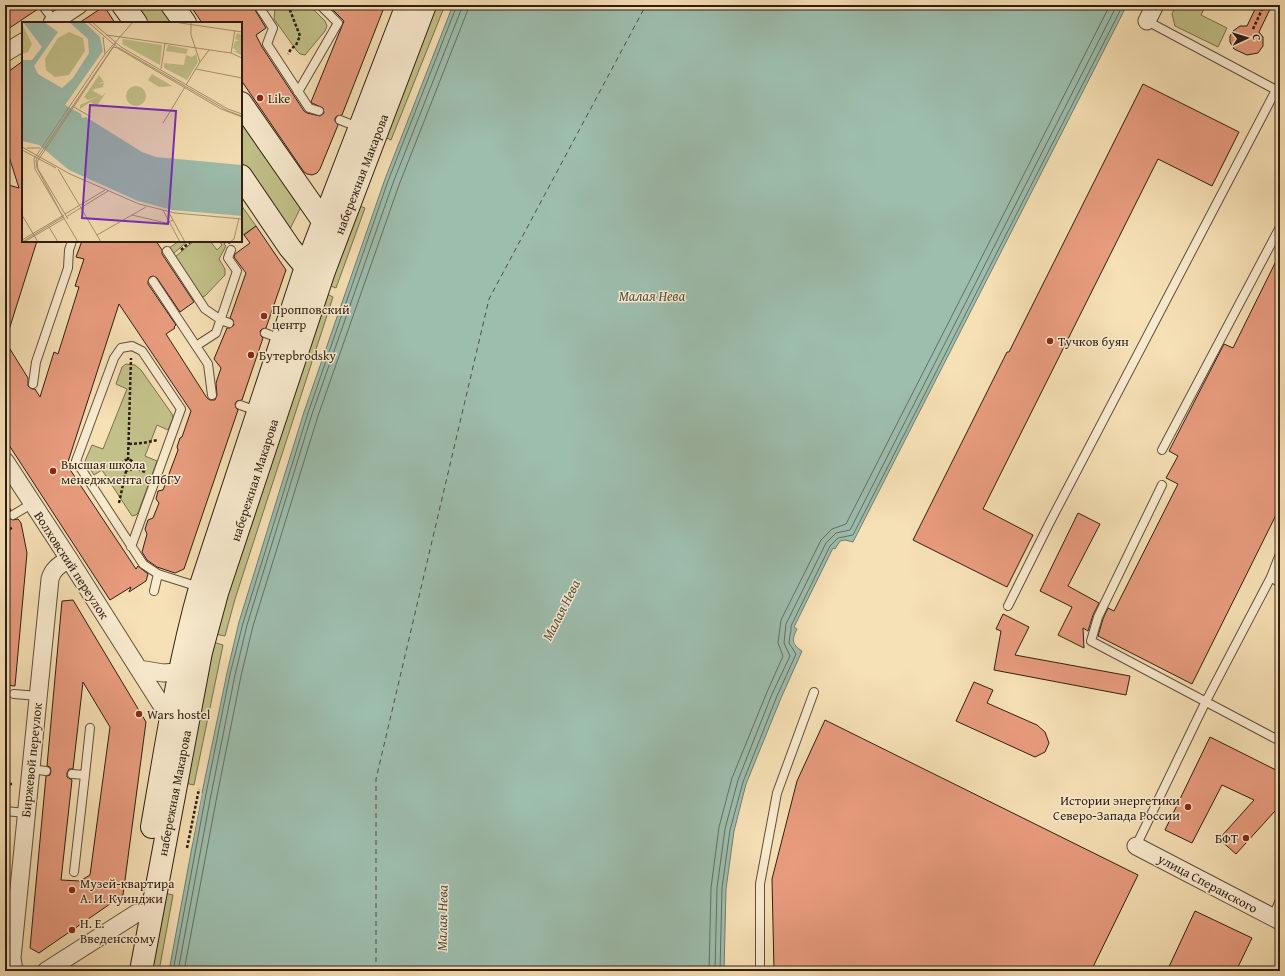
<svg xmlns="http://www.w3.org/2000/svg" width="1285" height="976" font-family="'Gentium Book Plus',serif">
  <rect width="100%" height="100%" fill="#f6e0b5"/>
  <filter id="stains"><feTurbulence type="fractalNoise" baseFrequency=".005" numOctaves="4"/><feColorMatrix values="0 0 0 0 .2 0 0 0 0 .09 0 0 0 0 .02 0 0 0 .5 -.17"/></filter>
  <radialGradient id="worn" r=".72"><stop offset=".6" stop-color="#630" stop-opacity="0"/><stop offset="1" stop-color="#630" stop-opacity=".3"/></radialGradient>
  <path fill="#c2c189" stroke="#78704e" d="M 132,5 L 161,5 L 173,23 L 145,23 Z
    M 277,5 L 309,5 L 325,21 L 327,26 L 325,31 L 305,55 L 300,54 L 297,51 L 274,19 L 275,8 Z
    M 435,5 L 445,5 L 391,140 L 384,137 Z
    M 1176,5 L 1206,5 L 1201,15 L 1227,28 L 1218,47 L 1175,26 L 1172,14 Z
    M 241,121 L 301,207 L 289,231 L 241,162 Z
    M 241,205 L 256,226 L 241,236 Z
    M 357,205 L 365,208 L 336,288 L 328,285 Z
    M 179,241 L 188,241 L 173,254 L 169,248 Z
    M 194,241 L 210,241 L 217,250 L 222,245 L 219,241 L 233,241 L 229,244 L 227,242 L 224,244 L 226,246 L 219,259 L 225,269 L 225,275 L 205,296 L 202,297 L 175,257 Z
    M 325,293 L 333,297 L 235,599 L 225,636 L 215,634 Z
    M 126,364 L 135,365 L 141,370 L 172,414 L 173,418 L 168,430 L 157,425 L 145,456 L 157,461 L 138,513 L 136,515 L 132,516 L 102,470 L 94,475 L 85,461 L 92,445 L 103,449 L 127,389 L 116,384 L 122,367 Z
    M 213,642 L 223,645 L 194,785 L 185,783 Z
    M 163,893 L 173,895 L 159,971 L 150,971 Z"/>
  <path fill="#9dbdad" stroke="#717d6f" d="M 453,5 L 1127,5 L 853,542 L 845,540 L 840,541 L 835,549 L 833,548 L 794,627 L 797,629 C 792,639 791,644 802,651 L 781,698 L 746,784 L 734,831 L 726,889 L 724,971 L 169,971 L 202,793 L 227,673 L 239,622 L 304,412 L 385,179 Z"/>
  <path fill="#f6e0b5" d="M 200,793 L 202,793 L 192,844 L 190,844 Z"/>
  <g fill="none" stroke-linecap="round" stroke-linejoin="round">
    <path stroke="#666e60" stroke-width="1" d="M 173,971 L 206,794 L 230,674 L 243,623 L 308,413 L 388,181 L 457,5
      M 178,971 L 211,795 L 235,675 L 247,625 L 312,414 L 393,183 L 461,10 L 462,5
      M 184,971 L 217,796 L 241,676 L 253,626 L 318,416 L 399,185 L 467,12 L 468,5
      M 709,971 L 711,888 L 719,827 L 732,778 L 767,692 L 783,656 L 778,643 L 781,620 L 821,540 L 832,529 L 846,524 L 1110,5
      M 715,971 L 717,888 L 725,829 L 738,780 L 772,694 L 790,656 L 784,643 L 786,624 L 826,543 L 836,533 L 850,530 L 1117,5
      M 720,971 L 722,888 L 730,830 L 743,782 L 777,696 L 796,654 L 789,643 L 790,635 L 791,631 L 791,626 L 830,546 L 838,538 L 853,535 L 1123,5"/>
    <path stroke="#504e41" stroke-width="1" stroke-dasharray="5 4" stroke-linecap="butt" d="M 376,971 L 376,779 L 489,299 L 646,5"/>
  </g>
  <path fill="#e89c7e" stroke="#2f1e13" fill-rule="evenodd" d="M 5,5 L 38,5 L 38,9 L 5,31 Z
    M 190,5 L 252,5 L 266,28 L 256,35 L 262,47 L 304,111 L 307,113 L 320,116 L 324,113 L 323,108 L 312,103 L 311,102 L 344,21 L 328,5 L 385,5 L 342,115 L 337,116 L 335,118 L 335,121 L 338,125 L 320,169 L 317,173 L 312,175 L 307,174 L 304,172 L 241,80 L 241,23 L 202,23 Z
    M 1257,5 L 1272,5 L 1259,32 L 1263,37 L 1263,46 L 1258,53 L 1247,55 L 1234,49 L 1230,42 L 1230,36 L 1233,31 L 1240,26 L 1247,26 Z
    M 100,9 L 106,9 L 115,23 L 79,23 Z
    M 23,61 L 23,241 L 37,241 L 8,333 L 5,332 L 5,184 L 19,188 L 5,144 L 5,74 Z
    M 1143,84 L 1239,132 L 1212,186 L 1158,159 L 983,509 L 1033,535 L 1007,587 L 913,540 L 1007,352 L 1009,352 Z
    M 256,226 L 286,270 L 266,328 L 262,329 L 260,331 L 261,336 L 263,338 L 242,400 L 237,401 L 235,404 L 236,408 L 238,410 L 184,569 L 175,573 L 157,567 L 147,560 L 142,552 L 147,534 L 145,529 L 148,520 L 153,518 L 159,503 L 156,499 L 158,491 L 163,490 L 178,450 L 177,447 L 180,438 L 182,437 L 191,411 L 119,304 L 67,465 L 136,569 L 138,566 L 148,574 L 146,581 L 129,592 L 131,587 L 110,600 L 5,439 L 5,341 L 28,378 L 28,386 L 32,389 L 35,389 L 40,397 L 54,352 L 58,354 L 79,287 L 75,286 L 84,259 L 76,257 L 82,241 L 156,241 L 162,250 L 162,254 L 194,302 L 180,312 L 157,278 L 153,276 L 150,277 L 148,281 L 148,284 L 176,325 L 174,327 L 175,328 L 166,334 L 207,398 L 210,400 L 215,400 L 217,395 L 216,383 L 221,368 L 214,359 L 227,328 L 230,328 L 234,325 L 233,320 L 230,318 L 246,273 L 234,257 L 235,254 L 250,243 L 244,235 Z
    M 1280,253 L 1280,507 L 1192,684 L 1098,636 L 1103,619 L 1108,608 L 1114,611 L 1178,484 L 1166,478 L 1178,456 L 1169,451 L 1224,344 L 1233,348 Z
    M 5,500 L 11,510 L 8,513 L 9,518 L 13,520 L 18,519 L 21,523 L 27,553 L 15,686 L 5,685 Z
    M 1078,513 L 1100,524 L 1068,586 L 1099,603 L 1093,615 L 1088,631 L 1083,628 L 1084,648 L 1058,635 L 1072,607 L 1040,591 Z
    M 73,600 L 146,722 L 123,895 L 39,953 L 30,948 L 46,776 L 50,775 L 51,771 L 50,767 L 47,766 L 62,601 ZM 83,682 L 110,727 L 90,875 L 80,881 L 61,880 L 72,780 L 67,777 L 67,773 L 69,769 L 73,769 Z
    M 1003,614 L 1029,627 L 1015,655 L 1130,676 L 1126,695 L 994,670 L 1001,631 L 996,629 Z
    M 974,682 L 993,690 L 987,703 L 1037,725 L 1045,732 L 1049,743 L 1045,752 L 1035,757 L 956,721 Z
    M 825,720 L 1138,875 L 1091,971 L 774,971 L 772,879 L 797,781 Z
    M 1210,737 L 1280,772 L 1280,813 L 1275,811 L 1236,854 L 1219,839 L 1254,800 L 1222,785 L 1192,843 L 1165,830 Z
    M 1195,911 L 1252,938 L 1236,971 L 1167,971 Z"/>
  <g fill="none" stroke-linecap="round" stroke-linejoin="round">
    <defs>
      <path id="lane" d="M 258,5 L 273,28 L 267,44 L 309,108 L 319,111
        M 43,6 L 54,21
        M 1147,21 L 1280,92
        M 298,92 L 338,23 L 320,5
        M 340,120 L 358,127
        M 167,251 L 205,309 L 221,320 L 229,323
        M 153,281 L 208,364 L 212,395
        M 265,333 L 281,339
        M 196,346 L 216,333 L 237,271 L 228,258 L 231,250
        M 33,384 L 36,362 L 68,268 L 69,250 L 72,241
        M 240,405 L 257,411
        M 1162,450 L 1280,227
        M 1162,485 L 1098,617 L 1091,641 L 1280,741
        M 13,515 L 33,503
        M 131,547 L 181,409 L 142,351 L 132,346 L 121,348 L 114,358 L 76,461 L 143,564 L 158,574 L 199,587
        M 1271,577 L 1280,583
        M 154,591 L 158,574
        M 1008,606 L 1050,522 L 1276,90
        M 14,694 L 38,696
        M 30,769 L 46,771
        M 72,774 L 85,775 L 74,872
        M 85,775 L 90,728
        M 5,811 L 26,813
        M 1136,846 L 1205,703 L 1271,577 L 1280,554
        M 1273,917 L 1280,900
        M 760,971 L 760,884 L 777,793 L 814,692"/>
      <path id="street" d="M 1147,21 L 1155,5
        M 52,23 L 79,5
        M 5,53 L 23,42
        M 5,461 L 69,559 L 164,709 L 172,715
        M 139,669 L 163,673 L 192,671
        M 1136,846 L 1280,921
        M 14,971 L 12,958 L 50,579 C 53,568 60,565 69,559
        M 46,971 L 137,913 L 150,915"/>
      <path id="secondary" d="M 123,5 L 136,23
        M 172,5 L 185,23
        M 241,103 L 330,231
        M 241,176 L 290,248 L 306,267 L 317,269
        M 152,827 C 166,747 178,666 200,588 L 306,267 L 407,5
        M 141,971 L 201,652 L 217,593 L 324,271 L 425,5"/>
    </defs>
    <use href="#lane" stroke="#614e3c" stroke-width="10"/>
    <use href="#street" stroke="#614e3c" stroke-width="19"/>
    <use href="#secondary" stroke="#2f1e13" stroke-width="24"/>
    <path stroke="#2f1e13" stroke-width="2.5" stroke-dasharray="3 2" stroke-linecap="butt" d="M 288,5 L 300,36 L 296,45 L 291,49 L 288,54
      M 1253,29 L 1264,5
      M 215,241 L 222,241
      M 181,250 L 191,241
      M 129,444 L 143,443 L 158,440
      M122.5 465a5.5 5.5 0 1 1 11 0a5.5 5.5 0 1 1-11 0Z
      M 128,460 L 131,358
      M 133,467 L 145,472
      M 119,503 L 126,471
      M 5,532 L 13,527
      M 5,784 L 12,784
      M 187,848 L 199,789"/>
    <use href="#lane" stroke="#f9ebcf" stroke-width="8"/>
    <use href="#street" stroke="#f9ebcf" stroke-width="17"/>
    <use href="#secondary" stroke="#f9ebcf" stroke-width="22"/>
  </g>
  <g fill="#8f2418" stroke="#f9ebcf" stroke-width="1.5">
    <circle cx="260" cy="98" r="4"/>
    <circle cx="264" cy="316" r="4"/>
    <circle cx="1050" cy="341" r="4"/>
    <circle cx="251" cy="355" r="4"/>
    <circle cx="53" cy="471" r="4"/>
    <circle cx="139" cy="714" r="4"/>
    <circle cx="1188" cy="807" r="4"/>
    <circle cx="1246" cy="838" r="4"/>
    <circle cx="72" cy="890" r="4"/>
    <circle cx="72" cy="930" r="4"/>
  </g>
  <g text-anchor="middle" stroke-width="3" stroke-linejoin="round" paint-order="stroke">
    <g font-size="13" fill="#2f1e13" stroke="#f9ebcf" text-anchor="start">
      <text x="268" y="103">Like</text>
      <text x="272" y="314">Пропповский<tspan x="272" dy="15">центр</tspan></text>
      <text x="1058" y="346">Тучков буян</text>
      <text x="259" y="360">Бутерbrodsky</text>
      <text x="61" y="469">Высшая школа<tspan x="61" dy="15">менеджмента СПбГУ</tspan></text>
      <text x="147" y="719">Wars hostel</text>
      <text x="1180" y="805" text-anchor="end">Истории энергетики<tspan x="1180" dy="15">Северо-Запада России</tspan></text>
      <text x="1238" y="843" text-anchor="end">БФТ</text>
      <text x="80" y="888">Музей-квартира<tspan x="80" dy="15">А. И. Куинджи</tspan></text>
      <text x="80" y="928">Н. Е.<tspan x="80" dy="15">Введенскому</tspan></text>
    </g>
    <g font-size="13" fill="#2f1e13" stroke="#f9ebcf">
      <text transform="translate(361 174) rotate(-69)" y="5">набережная Макарова</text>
      <text transform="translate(254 480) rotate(-72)" y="5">набережная Макарова</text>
      <text transform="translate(72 565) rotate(57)" y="5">Волховский переулок</text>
      <text transform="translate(31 760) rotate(-84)" y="5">Биржевой переулок</text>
      <text transform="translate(174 793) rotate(-79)" y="5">набережная Макарова</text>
      <text transform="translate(1208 883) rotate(28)" y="5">улица Сперанского</text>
    </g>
    <g font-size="14" font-style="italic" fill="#504e41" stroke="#f9ebcf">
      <text x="652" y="301">Малая Нева</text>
      <text transform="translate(561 610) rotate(-63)" y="5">Малая Нева</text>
      <text transform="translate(442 918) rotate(-89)" y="5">Малая Нева</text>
    </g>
  </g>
  <g transform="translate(22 22)">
    <rect width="220" height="220" fill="#f6e0b5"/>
    <path d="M 0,2 L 10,22 L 6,30 L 0,32 ZM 47,10 L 61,16 L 63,29 L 47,53 L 33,55 L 24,48 L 23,37 L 36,16 ZM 215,11 L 220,13 L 219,33 L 211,29 L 215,29 L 211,26 L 213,19 L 217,19 L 213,17 ZM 101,17 L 140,23 L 138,43 L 100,22 ZM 146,23 L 166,27 L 164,32 L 144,29 ZM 174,32 L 176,40 L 165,58 L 142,46 L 142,41 L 162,43 L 164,33 L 170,35 ZM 130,52 L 150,64 L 137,65 L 126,58 ZM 77,53 L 82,60 L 74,62 L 82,61 L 81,65 L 70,68 L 80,74 L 84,70 L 75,84 L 68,80 L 58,87 L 58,83 L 77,74 L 66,78 L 62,75 ZM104 74a10 10 0 1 1 20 0a10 10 0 1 1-20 0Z" fill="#c2c189"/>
    <path d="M 1,0 L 22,0 L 36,10 L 12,44 L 16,52 L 40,66 L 51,56 L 67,31 L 66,17 L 47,0 L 62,0 L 78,15 L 81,29 L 43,83 L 59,92 L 60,96 L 64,95 L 120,130 L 134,135 L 220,143 L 220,194 L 150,188 L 116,179 L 47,148 L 17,123 L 0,119 L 0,38 L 10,38 L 20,25 Z" fill="#9dbdad"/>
    <path fill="none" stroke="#9dbdad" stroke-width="2" d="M 0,99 L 25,114M 31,118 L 89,155 L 131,168 L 220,173"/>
    <path fill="none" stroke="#a69274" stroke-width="1" d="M 66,0 L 97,27 L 199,87 L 220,95M 70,0 L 99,25 L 206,87 L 220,92M 152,0 L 220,10M 84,13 L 99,15M 81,15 L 83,32M 99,15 L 209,31 L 220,36M 209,31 L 213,8M 178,40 L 187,28M 139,47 L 143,21M 174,47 L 220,56M 164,63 L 178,40 L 169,13 L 169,0M 52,85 L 69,95M 141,101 L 163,65M 0,125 L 48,152 L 117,182 L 153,191 L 220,197M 5,126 L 18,126M 0,128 L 34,146M 36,147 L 79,220M 141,188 L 158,220M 146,189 L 163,220M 43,192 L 83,168M 0,193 L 16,220M 110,193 L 144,201 L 151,198M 44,195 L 86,169M 46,197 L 16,147 L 15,140 L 94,21M 27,205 L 36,220M 75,213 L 124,185M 0,218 L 42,193M 0,220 L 41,195 L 15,146 L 14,138 L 91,25 L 97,26 L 206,89 L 220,94M 2,220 L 43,196M 56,220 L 13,147 L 12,137 L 83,32 L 111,0M 208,220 L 212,217 L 217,196"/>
    <path fill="#7b2cbf" fill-opacity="0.15" stroke="#7b2cbf" stroke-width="2" d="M 68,83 L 154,89 L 146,202 L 60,196 Z"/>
    <rect width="220" height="220" fill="none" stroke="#2f1e13" stroke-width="2"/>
  </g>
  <rect width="1285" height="976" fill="none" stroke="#f6e0b5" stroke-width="20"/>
  <rect x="6" y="6" width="1273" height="964" fill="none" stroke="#2f1e13" stroke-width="2"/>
  <rect x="10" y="10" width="1265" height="956" fill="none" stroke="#2f1e13"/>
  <g transform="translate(1247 38) rotate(86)" stroke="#f9ebcf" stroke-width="3" paint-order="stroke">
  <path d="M0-3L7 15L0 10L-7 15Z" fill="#2f1e13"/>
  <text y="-6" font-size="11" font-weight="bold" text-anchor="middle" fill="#2f1e13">С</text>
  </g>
  <rect width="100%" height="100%" filter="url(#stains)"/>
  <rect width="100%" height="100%" fill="url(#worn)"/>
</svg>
